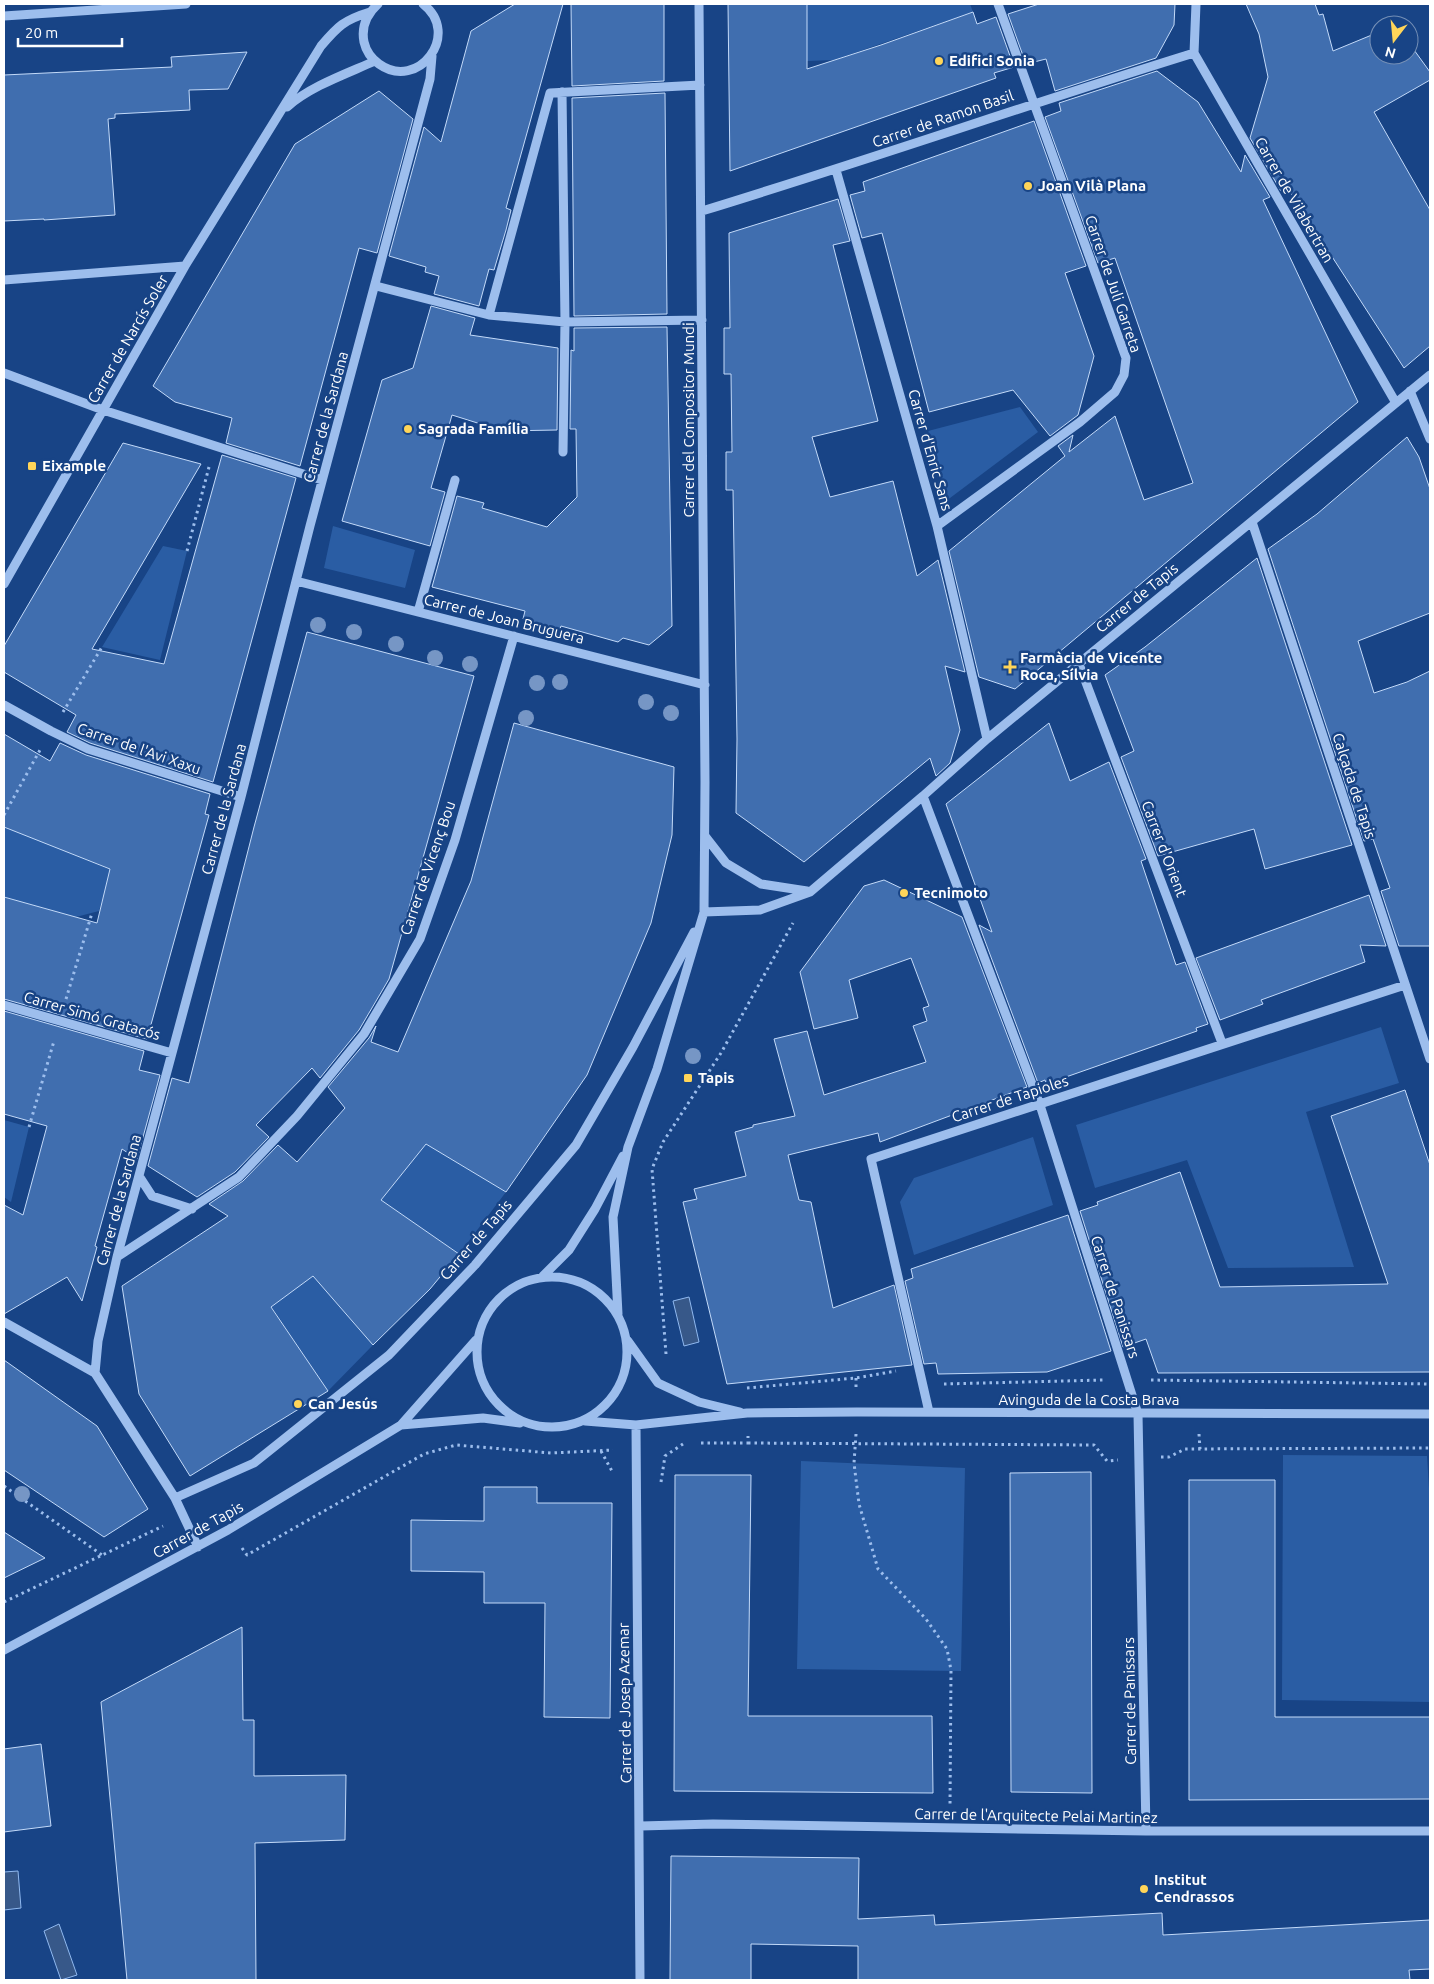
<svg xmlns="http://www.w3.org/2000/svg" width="1434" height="1984" font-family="Ubuntu,sans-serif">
  <rect width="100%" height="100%" fill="#184486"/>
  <path fill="#2a5da4" d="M 807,4 L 970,4 L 973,12 L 834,60 L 807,61 Z
    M 1020,407 L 1038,432 L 946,501 L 928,431 Z
    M 333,526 L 415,550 L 405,588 L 324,568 Z
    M 163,546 L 187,551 L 160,660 L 102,647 Z
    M 4,826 L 111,870 L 99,911 L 76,917 L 4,897 Z
    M 1381,1027 L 1399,1083 L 1306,1112 L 1354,1267 L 1228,1268 L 1187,1160 L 1095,1188 L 1076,1125 Z
    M 4,1120 L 29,1127 L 11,1202 L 4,1197 Z
    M 1033,1137 L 1053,1205 L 914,1255 L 900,1202 L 914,1178 Z
    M 426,1144 L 506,1192 L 459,1254 L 381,1200 Z
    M 313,1276 L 373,1345 L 328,1391 L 271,1306 Z
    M 1283,1455 L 1427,1456 L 1430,1504 L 1430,1702 L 1282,1700 Z
    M 801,1461 L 965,1468 L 961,1671 L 797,1669 Z"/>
  <path fill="#375889" stroke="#90b9f0" d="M 689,1297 L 699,1342 L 684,1346 L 673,1301 Z
    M 18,1871 L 21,1908 L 4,1910 L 4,1872 Z
    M 59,1924 L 77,1975 L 61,1980 L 44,1931 Z"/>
  <path fill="#406eaf" stroke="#c3daf9" d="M 515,4 L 563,4 L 506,208 L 511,210 L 506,230 L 494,270 L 489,269 L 479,306 L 434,294 L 439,276 L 425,272 L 426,267 L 389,256 L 424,127 L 441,142 L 471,31 Z
    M 571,4 L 664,4 L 664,81 L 572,86 Z
    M 728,4 L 807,4 L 807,69 L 881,45 L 973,12 L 977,24 L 996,17 L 1014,67 L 994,73 L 996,78 L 730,171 Z
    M 1039,4 L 1175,4 L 1174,25 L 1156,58 L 1055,91 L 1046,59 L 1026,64 L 1008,14 Z
    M 1246,4 L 1315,4 L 1319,15 L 1323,14 L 1333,51 L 1379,32 L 1379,55 L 1409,55 L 1409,43 L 1430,72 L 1430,80 L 1374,112 L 1430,210 L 1430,346 L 1404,368 L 1287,187 L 1281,191 L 1250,138 L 1268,77 L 1259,34 Z
    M 247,52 L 228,89 L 189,90 L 190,110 L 115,114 L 115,118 L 108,119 L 115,215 L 44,220 L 44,219 L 4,221 L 4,75 L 172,67 L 171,57 Z
    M 1157,71 L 1198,102 L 1241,172 L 1245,155 L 1270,197 L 1263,200 L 1358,402 L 1015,689 L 979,677 L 949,551 L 1065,456 L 1058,446 L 1073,435 L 1069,452 L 1115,416 L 1144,500 L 1193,483 L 1115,258 L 1098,263 L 1045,117 L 1061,111 L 1059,103 Z
    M 379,91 L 413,119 L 377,253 L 359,248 L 300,466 L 226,443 L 232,418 L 175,402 L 153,386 L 295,144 Z
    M 665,93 L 667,314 L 574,316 L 572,98 Z
    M 1034,121 L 1086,266 L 1065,273 L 1094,356 L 1078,415 L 1050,436 L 1013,390 L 929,412 L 882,233 L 862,238 L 850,195 L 865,191 L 863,182 Z
    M 838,199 L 850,241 L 833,245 L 878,421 L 812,437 L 830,497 L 893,481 L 917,576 L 938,560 L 965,672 L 945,666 L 960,730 L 950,763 L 936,776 L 930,758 L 804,862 L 736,813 L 737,739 L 733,490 L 726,490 L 726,452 L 732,452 L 731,374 L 724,374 L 724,328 L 730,328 L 729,233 Z
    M 431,306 L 475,318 L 470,335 L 558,348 L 557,430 L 503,431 L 452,415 L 431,488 L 445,492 L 430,546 L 342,521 L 382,380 L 413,368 Z
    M 667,327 L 672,626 L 649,645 L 623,638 L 618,642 L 561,626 L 560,629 L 523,619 L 525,611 L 432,587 L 457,496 L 484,503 L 482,508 L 547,527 L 577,497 L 576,429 L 570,429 L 571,350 L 574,351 L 574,328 Z
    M 1407,437 L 1419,457 L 1430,489 L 1430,613 L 1358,641 L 1374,693 L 1407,682 L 1430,671 L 1430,946 L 1399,946 L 1381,891 L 1390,888 L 1373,839 L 1364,841 L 1268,549 L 1317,514 Z
    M 123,443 L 201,464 L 92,649 L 164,664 L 222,455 L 296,478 L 213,782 L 90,743 L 67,732 L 76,715 L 4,672 L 4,646 Z
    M 1257,558 L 1352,845 L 1265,869 L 1254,829 L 1158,856 L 1121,757 L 1134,751 L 1105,675 L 1145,647 Z
    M 307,632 L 474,676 L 389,979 L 359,1030 L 320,1078 L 312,1068 L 256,1125 L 269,1137 L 235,1172 L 197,1197 L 148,1166 L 172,1078 L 189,1083 L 254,827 Z
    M 514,723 L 674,767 L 672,835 L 651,923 L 587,1075 L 506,1192 L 426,1144 L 381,1200 L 459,1254 L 430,1289 L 373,1345 L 313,1276 L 271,1307 L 328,1391 L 190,1476 L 139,1394 L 122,1286 L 228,1216 L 209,1204 L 243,1181 L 278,1145 L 297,1162 L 345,1108 L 328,1087 L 369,1038 L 376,1026 L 371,1042 L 398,1052 L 471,881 Z
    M 1049,723 L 1070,781 L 1109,762 L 1146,859 L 1141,861 L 1176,965 L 1185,962 L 1208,1024 L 1196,1028 L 1197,1031 L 1046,1084 L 1045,1080 L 1038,1083 L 979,925 L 992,932 L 946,804 Z
    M 4,734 L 50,761 L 60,743 L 86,755 L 210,794 L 205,814 L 209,815 L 147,1039 L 4,999 L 4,897 L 97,923 L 110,869 L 4,827 Z
    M 884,880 L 962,917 L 1027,1087 L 880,1142 L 878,1133 L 788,1155 L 799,1200 L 811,1202 L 833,1308 L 894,1285 L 912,1365 L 727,1384 L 683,1202 L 697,1199 L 694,1189 L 746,1176 L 735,1132 L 753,1127 L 753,1125 L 795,1116 L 774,1039 L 807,1031 L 824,1095 L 926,1062 L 913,1026 L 927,1021 L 923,1008 L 929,1006 L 911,958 L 849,980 L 858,1018 L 814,1029 L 800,972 L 864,886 Z
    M 1369,895 L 1386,946 L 1360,945 L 1365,962 L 1261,1000 L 1263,1004 L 1220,1020 L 1196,958 Z
    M 4,1011 L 144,1051 L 139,1070 L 160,1075 L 137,1159 L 122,1149 L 95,1246 L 97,1247 L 82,1301 L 67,1277 L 4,1314 L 4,1205 L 23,1215 L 47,1126 L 4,1114 Z
    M 1405,1090 L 1430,1165 L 1430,1372 L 1158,1373 L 1146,1339 L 1123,1347 L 1080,1211 L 1098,1205 L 1097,1202 L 1180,1172 L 1220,1287 L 1388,1284 L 1331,1116 Z
    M 1068,1215 L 1111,1351 L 1047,1372 L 938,1374 L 936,1363 L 924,1364 L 905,1281 L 913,1278 L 911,1269 Z
    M 4,1360 L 97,1426 L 148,1509 L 104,1537 L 4,1470 Z
    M 1091,1472 L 1092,1793 L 1011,1792 L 1010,1473 Z
    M 675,1475 L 751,1475 L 748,1716 L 932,1716 L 933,1793 L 674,1791 Z
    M 1189,1480 L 1275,1480 L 1275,1717 L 1430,1717 L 1430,1799 L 1189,1800 Z
    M 484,1487 L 537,1487 L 537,1503 L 612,1503 L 610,1718 L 544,1717 L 545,1603 L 484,1603 L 484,1572 L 411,1571 L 411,1520 L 484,1521 Z
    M 4,1532 L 45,1558 L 4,1578 Z
    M 242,1627 L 243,1720 L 254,1720 L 254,1776 L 346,1775 L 345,1840 L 255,1843 L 256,1980 L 127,1980 L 101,1702 Z
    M 41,1744 L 51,1826 L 4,1832 L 4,1749 Z
    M 671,1856 L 859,1858 L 858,1919 L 934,1915 L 935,1925 L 1162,1913 L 1163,1935 L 1430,1920 L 1430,1969 L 1409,1970 L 1410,1980 L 858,1980 L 858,1946 L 751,1944 L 751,1980 L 670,1980 Z"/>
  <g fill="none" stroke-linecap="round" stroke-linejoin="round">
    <path stroke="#9dbeed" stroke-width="3" stroke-dasharray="2.5 4" stroke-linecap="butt" d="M 187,551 L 209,467
      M 63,712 L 102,647
      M 4,815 L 40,750
      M 66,999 L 92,913
      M 29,1127 L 54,1041
      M 666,1354 L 652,1169 L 663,1142 L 721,1053 L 793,923
      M 856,1378 L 856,1390
      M 1151,1380 L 1430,1384
      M 944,1384 L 1103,1380
      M 747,1388 L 856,1378 L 896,1371
      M 856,1434 L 854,1463 L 859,1504 L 878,1569 L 926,1619 L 947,1649 L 951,1670 L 950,1806
      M 1199,1434 L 1200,1449
      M 701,1443 L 748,1443 L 748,1436
      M 748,1443 L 1094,1445 L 1107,1461 L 1118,1460
      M 601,1451 L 613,1473
      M 1161,1457 L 1169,1457 L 1185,1449 L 1430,1448
      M 661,1482 L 665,1456 L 683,1444
      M 4,1486 L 102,1555
      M 242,1548 L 247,1555 L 424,1454 L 456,1445 L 551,1453 L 613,1450
      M 4,1602 L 163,1526"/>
    <path stroke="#9dbeed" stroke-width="9" d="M 378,4 C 367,14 361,27 364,42 C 366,51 372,59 379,64 C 418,92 462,34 423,4
      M 1196,4 L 1194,53 L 1396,403
      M 4,16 L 186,4
      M 562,92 L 565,322 L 563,452
      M 287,107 C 311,86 346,74 375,61
      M 836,170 L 937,526 L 987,739
      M 702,211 C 866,161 1029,104 1194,53
      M 4,280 L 185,266
      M 376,286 L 489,315 L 565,322 L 702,320
      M 489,315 L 550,93 L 700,85
      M 4,373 L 103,410 L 322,480
      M 1410,391 L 1430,439
      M 1252,522 L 1430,1059
      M 937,526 L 1080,422 L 1115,392 L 1124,375 L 1126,358 L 998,4
      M 296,581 L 705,685
      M 4,584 L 185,266 L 321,46 C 338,26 344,20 370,12
      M 418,612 L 455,480
      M 1079,664 L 1222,1043
      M 4,705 L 51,731 L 88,749 L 241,797
      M 923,796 L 1040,1105 L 1138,1414 L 1146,1831
      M 705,836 L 726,863 L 761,884 L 807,891
      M 704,912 L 760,910 L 810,892 L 923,796 L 987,739 L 1430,375
      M 4,1005 L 172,1053
      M 139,1176 L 152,1196 L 192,1209
      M 117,1257 L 239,1177 L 297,1116 L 364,1034 L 420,939 L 455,840 L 514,636
      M 543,1276 L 569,1250 L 595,1209 L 623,1156
      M477 1352a75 75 0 1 1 150 0a75 75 0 1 1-150 0Z
      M 618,1314 L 613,1217 L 628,1147 L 657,1069 L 704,912 L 705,782 L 699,4
      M 4,1322 L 95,1373
      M 628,1341 L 658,1383 L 699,1402 L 740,1412
      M 929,1412 L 871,1159 L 1405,985
      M 585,1421 L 636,1425 L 747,1413 L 857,1412 L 1430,1414
      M 401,1425 L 483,1418 L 520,1423
      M 636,1425 L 640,1980
      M 175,1498 L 254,1463 L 389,1355 L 475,1265 L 576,1145 L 633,1047 L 694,932
      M 198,1547 L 175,1498 L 95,1373 L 98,1341 L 117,1257 L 241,797 L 310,526 L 430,79 L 432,56
      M 4,1650 L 228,1530 L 401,1425 L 476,1340
      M 641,1826 L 713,1824 L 1146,1831 L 1430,1831"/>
  </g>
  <g fill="#7696c5">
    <circle cx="318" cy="625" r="8"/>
    <circle cx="354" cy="632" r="8"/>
    <circle cx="396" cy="644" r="8"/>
    <circle cx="435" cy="658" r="8"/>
    <circle cx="470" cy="664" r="8"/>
    <circle cx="560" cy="682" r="8"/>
    <circle cx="537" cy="683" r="8"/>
    <circle cx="646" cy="702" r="8"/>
    <circle cx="671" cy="713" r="8"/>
    <circle cx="526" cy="718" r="8"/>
    <circle cx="693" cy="1056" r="8"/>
    <circle cx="22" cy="1494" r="8"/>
  </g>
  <g fill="#ffd559" stroke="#184486" stroke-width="2">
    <circle cx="939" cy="61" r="5"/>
    <circle cx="1028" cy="186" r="5"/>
    <circle cx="408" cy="429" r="5"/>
    <rect x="27" y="461" width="10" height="10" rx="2.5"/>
    <path d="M1007.5 659.5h5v5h5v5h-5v5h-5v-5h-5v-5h5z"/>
    <circle cx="904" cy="893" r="5"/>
    <rect x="683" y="1073" width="10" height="10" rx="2.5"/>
    <circle cx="298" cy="1404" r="5"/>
    <circle cx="1144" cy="1889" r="5"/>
  </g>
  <g text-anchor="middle" stroke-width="5" stroke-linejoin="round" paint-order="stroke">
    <g font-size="15" font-weight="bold" fill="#fff" stroke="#184486" text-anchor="start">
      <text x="949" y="66">Edifici Sonia</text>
      <text x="1038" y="191">Joan Vilà Plana</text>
      <text x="418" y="434">Sagrada Família</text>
      <text x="42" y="471">Eixample</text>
      <text x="1020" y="663">Farmàcia de Vicente<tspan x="1020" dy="17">Roca, Sílvia</tspan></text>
      <text x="914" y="898">Tecnimoto</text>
      <text x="698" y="1083">Tapis</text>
      <text x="308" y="1409">Can Jesús</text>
      <text x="1154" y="1885">Institut<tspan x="1154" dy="17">Cendrassos</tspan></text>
    </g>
    <g font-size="15" fill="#fff" stroke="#184486">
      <text transform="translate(943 119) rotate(-19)" y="5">Carrer de Ramon Basil</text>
      <text transform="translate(1294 200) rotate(60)" y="5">Carrer de Vilabertran</text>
      <text transform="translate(1113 284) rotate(71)" y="5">Carrer de Juli Garreta</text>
      <text transform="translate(128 339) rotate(-60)" y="5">Carrer de Narcís Soler</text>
      <text transform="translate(326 417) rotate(-75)" y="5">Carrer de la Sardana</text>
      <text transform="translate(689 420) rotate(-90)" y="5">Carrer del Compositor Mundi</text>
      <text transform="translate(930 450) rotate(74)" y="5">Carrer d'Enric Sans</text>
      <text transform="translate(1137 598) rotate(-39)" y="5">Carrer de Tapis</text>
      <text transform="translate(504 619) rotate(14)" y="5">Carrer de Joan Bruguera</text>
      <text transform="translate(139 749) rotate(19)" y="5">Carrer de l'Avi Xaxu</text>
      <text transform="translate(1354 786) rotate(72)" y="5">Calçada de Tapis</text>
      <text transform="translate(224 809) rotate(-75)" y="5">Carrer de la Sardana</text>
      <text transform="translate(1164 849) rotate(69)" y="5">Carrer d'Orient</text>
      <text transform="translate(428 868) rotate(-71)" y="5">Carrer de Vicenç Bou</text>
      <text transform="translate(92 1016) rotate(16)" y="5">Carrer Simó Gratacós</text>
      <text transform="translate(1010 1099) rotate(-18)" y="5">Carrer de Tapioles</text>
      <text transform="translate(119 1200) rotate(-75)" y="5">Carrer de la Sardana</text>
      <text transform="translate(476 1240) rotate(-49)" y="5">Carrer de Tapis</text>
      <text transform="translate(1115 1297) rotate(72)" y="5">Carrer de Panissars</text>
      <text x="1089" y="1405">Avinguda de la Costa Brava</text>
      <text transform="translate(198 1530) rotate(-29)" y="5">Carrer de Tapis</text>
      <text transform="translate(1130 1701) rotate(-91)" y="5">Carrer de Panissars</text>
      <text transform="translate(625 1703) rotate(-91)" y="5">Carrer de Josep Azemar</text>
      <text transform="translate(1036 1816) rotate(1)" y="5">Carrer de l'Arquitecte Pelai Martinez</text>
    </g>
  </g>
  <rect width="1434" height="1984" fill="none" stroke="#ffffff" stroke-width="10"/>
  <g transform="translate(1394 40) rotate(196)"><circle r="24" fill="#184486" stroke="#748fb6"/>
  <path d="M0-4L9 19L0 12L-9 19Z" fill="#ffd559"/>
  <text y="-8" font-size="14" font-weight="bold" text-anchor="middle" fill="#ffffff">N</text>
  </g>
  <path d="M18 38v8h104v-8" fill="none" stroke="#ffffff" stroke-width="2.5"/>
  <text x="25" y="38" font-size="15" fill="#ffffff" stroke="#184486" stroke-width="4" paint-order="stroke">20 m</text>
</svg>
